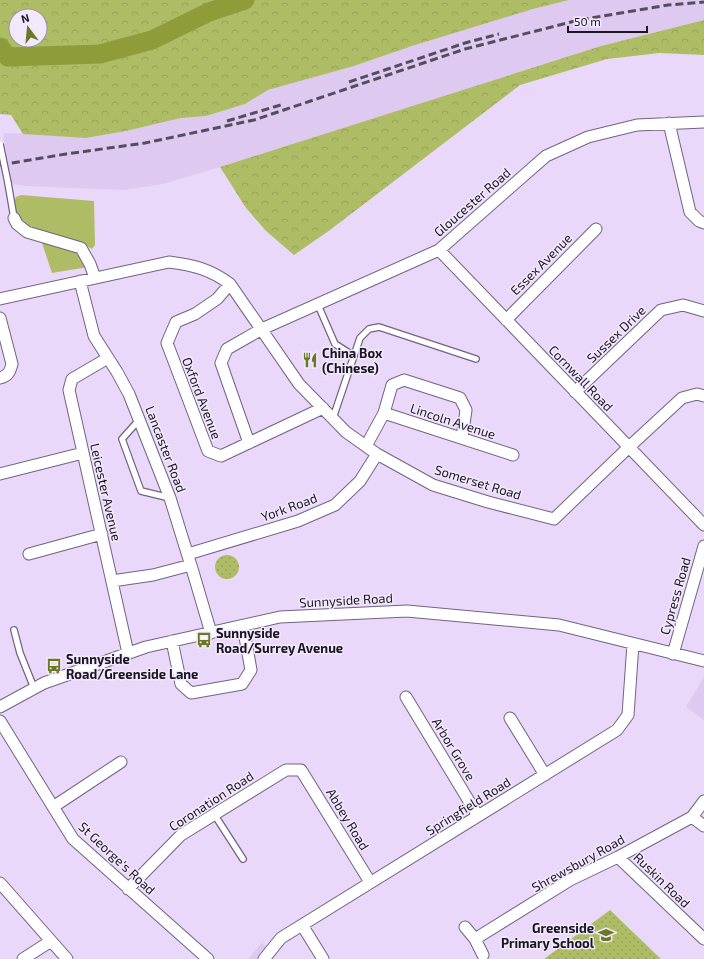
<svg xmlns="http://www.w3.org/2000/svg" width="704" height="959" font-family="'Exo 2',sans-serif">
  <defs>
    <pattern id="forest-crowns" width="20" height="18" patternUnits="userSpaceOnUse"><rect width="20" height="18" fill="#aebd65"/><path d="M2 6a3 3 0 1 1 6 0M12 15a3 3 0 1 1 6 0" fill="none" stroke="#95a257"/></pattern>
    <pattern id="park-dots" width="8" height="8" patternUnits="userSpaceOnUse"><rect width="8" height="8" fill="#aebd65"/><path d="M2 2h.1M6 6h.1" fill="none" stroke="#95a257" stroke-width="1.8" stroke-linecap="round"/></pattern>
  </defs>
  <rect width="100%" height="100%" fill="#ead8fa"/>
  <path fill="#dec9f1" d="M 569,0 L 704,0 L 704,20 L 601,46 L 220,167 L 163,184 L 124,190 L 26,186 L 12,184 L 3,133 L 32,134 L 86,138 L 126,131 L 181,118 L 206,116 L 245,104 L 268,90 L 354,66 L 412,46 L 533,9 Z
    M 704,677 L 704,720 L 686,707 Z
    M 262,942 L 275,959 L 248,959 Z"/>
  <path fill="#aebd65" d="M 21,195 L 94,201 L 95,245 L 92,249 C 81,242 67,237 54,234 C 47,232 36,233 30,229 C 21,224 11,207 16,197 Z
    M 41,240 L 77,251 L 88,267 L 52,273 Z"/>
  <path fill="url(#forest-crowns)" fill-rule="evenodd" d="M 0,0 L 569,0 L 533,9 L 412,46 L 354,66 L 268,90 L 245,104 L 206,116 L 181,118 L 126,131 L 86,138 L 23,134 L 11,115 L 0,114 ZM 16,16 L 40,16 L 40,40 L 16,40 Z
    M 704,20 L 704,55 L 660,53 L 607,59 L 520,85 L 330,230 L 294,255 L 266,231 L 246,208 L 220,167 L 601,46 Z"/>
  <path fill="url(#park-dots)" d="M215 567a12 12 0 1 1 24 0a12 12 0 1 1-24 0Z
    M 610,910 L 661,959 L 544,959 Z"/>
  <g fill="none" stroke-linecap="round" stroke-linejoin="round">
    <path stroke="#8e9c3a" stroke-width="19" d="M 0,47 L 8,57 L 100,54 L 152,40 L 209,12 L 245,0"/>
    <defs>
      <path id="service" d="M 8,183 L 14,218
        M 318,305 L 335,344 L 354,356
        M 333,418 L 360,338 L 369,329 L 379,327 L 476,359
        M 139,420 L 122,439 L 141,491 L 170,498
        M 14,630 L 20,653 L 34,688
        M 214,814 L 243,859"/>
      <path id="minor" d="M 669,123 L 690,212 L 699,221 L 704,223
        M 14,218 L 17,224 L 27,232 L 81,248 L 90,264 L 95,278
        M 439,250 L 704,525
        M 80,281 L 94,336 L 117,372 L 129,394 L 170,498 L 193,572 L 211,633
        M 230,284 L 217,299 L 195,314 L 176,322 L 167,343 L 208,451 L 221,456 L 323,408
        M 0,299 L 169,262 C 193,265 210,269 230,284 L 299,384 L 346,432 L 377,454 L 433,485 L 488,502 L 554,519 L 629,447 L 682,398 L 697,394 L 704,396
        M 0,318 L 12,364 C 10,372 8,376 0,378
        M 506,320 L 596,229
        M 108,358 L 72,379 L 69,390 L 128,653
        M 575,392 L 661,310 L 683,305 L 704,311
        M 384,413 L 513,455
        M 249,443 L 221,363 L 227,349 L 262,329 L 439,250 L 546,156 L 588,137 L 637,125 L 704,122
        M 366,446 L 384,413 L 392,385 L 404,380 L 460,398 L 466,410 L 462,438
        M 0,474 L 83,453
        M 29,554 L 102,534
        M 188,554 L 298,521 L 335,505 L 360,481 L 377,454
        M 112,581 L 153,575 L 191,565
        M 172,641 L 181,684 L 191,693 L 242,684 L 251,670 L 243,626
        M 673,654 L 704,546
        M 406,697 L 478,816
        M 0,707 L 44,683 L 146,647 L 280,617 L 407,611 L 559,625 L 704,661
        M 510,718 L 545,775
        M 0,721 L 73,839 L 208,959
        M 53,807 L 121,762
        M 692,817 L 704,826
        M 618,857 L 704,939
        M 0,883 L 67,959
        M 128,889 L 181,835 L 286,770 L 301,770 L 370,882
        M 302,925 L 323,959
        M 465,927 L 475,939 L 570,880 L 618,857 L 692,817 L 704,801
        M 475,939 L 483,955
        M 23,959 L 51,941
        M 264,959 L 281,938 L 617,730 L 628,715 L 633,644"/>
    </defs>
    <use href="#service" stroke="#726380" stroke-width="8"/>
    <use href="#minor" stroke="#726380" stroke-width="13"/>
    <use href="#service" stroke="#fff" stroke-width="5.5"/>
    <use href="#minor" stroke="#fff" stroke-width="11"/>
    <path stroke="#554c5e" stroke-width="3" stroke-dasharray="8 4" stroke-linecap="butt" d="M 349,82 L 465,43 L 499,34
      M 227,121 L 284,104
      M 0,165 L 66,154 L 145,143 L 254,120 L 465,49 L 579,20 L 668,5 L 704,2"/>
    <defs>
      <path id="service-bridge" d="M 0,144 L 8,183"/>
    </defs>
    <use href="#service-bridge" stroke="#726380" stroke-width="8" stroke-linecap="butt"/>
    <use href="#service-bridge" stroke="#fff" stroke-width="5.5"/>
  </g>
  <defs>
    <symbol id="restaurant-bare" viewBox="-9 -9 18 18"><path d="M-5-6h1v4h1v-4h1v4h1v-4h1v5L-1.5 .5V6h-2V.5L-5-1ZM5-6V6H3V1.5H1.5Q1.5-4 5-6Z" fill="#6b7722" stroke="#f3e9fd" stroke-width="2.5" paint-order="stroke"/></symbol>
    <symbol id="bus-bare" viewBox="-9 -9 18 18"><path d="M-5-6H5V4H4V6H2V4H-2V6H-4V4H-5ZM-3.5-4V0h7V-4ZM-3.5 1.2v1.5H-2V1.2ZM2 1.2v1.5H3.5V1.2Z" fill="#6b7722" stroke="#f3e9fd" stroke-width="2.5" paint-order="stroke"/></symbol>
    <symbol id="school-bare" viewBox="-9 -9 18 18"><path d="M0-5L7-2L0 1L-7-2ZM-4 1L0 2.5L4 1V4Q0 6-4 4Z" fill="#6b7722" stroke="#f3e9fd" stroke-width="2.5" paint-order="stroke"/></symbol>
  </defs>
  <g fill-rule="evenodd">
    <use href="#restaurant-bare" x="299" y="349" width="22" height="22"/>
    <use href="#bus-bare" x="193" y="629" width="22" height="22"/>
    <use href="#bus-bare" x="43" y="655" width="22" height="22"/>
    <use href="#school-bare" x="595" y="924" width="22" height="22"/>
  </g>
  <g text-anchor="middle" stroke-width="3" stroke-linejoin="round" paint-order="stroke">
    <g font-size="13" fill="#1b1521" stroke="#f3e9fd">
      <text transform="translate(472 202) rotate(-41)" y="5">Gloucester Road</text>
      <text transform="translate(541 264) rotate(-45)" y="5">Essex Avenue</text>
      <text transform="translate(616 334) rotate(-44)" y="5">Sussex Drive</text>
      <text transform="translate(581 378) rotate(46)" y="5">Cornwall Road</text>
      <text transform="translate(202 398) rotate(69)" y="5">Oxford Avenue</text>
      <text transform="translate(453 421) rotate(18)" y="5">Lincoln Avenue</text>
      <text transform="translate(166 449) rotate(69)" y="5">Lancaster Road</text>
      <text transform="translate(478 482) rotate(17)" y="5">Somerset Road</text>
      <text transform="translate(106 492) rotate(77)" y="5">Leicester Avenue</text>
      <text transform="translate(289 507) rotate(-20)" y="5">York Road</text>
      <text transform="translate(675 596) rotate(-74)" y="5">Cypress Road</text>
      <text transform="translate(346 600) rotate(-3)" y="5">Sunnyside Road</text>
      <text transform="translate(454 749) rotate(59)" y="5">Arbor Grove</text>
      <text transform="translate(211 801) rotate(-33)" y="5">Coronation Road</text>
      <text transform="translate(468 806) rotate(-32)" y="5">Springfield Road</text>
      <text transform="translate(348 819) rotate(59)" y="5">Abbey Road</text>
      <text transform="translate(117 858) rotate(43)" y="5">St George's Road</text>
      <text transform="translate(578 863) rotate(-29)" y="5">Shrewsbury Road</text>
      <text transform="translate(662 880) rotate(44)" y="5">Ruskin Road</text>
    </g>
    <g font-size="13" font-weight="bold" fill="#1b1521" stroke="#f3e9fd" text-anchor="start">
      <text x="322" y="358">China Box<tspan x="322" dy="15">(Chinese)</tspan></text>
      <text x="216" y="638">Sunnyside<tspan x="216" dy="15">Road/Surrey Avenue</tspan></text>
      <text x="66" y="664">Sunnyside<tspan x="66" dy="15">Road/Greenside Lane</tspan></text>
      <text x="594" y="933" text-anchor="end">Greenside<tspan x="594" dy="15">Primary School</tspan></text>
    </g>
  </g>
  <g transform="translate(28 28) rotate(344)"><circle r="19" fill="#f3e9fd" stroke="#9d94a5"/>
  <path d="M0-3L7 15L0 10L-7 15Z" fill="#6b7722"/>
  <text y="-6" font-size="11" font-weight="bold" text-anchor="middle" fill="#1b1521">N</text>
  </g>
  <path d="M568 26v6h79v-6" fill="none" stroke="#1b1521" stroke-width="2"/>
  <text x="574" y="26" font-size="12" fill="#1b1521" stroke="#f3e9fd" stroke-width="3" paint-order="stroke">50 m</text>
</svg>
